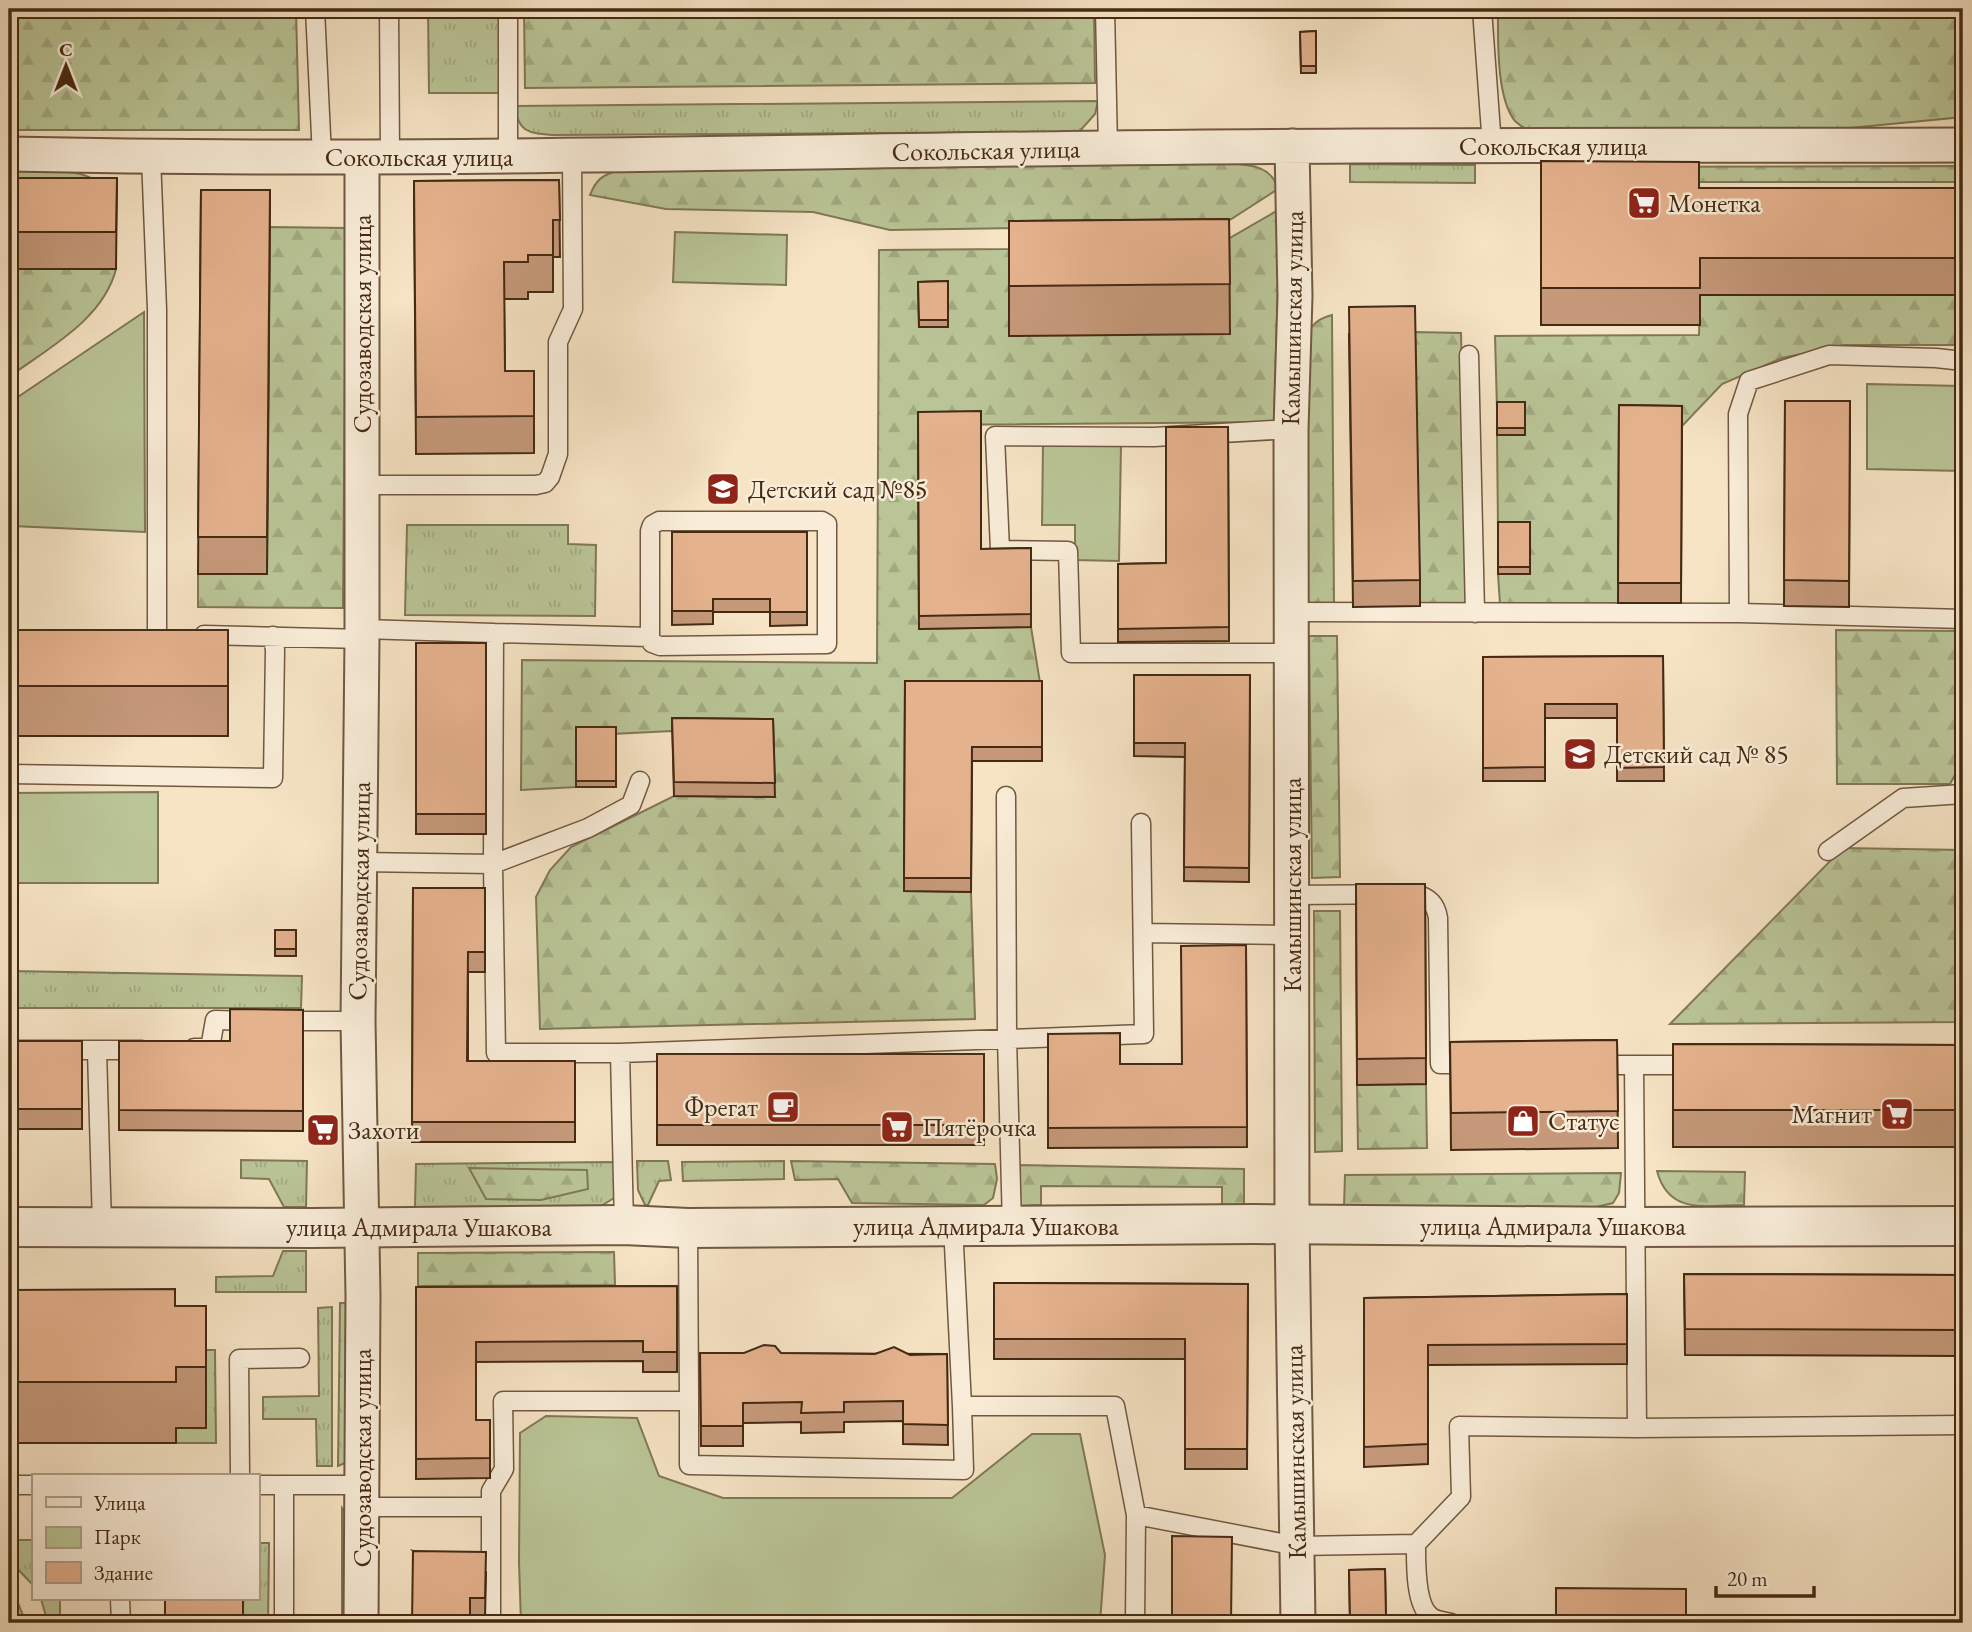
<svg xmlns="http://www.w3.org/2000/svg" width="1972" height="1632" font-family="'EB Garamond',serif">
  <defs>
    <pattern id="grass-tufts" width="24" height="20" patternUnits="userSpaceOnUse" patternTransform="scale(1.75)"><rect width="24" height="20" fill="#bac597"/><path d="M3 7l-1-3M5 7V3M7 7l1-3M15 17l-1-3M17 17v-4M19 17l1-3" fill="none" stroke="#a1a981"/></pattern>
    <pattern id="forest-firs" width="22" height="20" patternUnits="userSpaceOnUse" patternTransform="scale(1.75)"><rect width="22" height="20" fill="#bac597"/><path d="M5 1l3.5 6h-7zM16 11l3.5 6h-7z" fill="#a1a981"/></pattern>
  </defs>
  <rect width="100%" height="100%" fill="#f6e4c5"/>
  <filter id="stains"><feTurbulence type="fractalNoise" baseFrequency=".00286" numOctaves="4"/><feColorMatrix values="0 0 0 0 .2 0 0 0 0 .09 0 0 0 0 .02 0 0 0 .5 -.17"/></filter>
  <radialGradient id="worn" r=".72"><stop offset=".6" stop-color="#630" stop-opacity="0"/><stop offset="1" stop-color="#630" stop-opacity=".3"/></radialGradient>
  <path fill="url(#grass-tufts)" stroke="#807855" stroke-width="2" d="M 428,9 L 501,9 L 501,93 L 429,93 Z
    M 1098,101 L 1095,114 L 1079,132 L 552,135 C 528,133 518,132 515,106 Z
    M 1350,164 L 1475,165 L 1475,183 L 1350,182 Z
    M 407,525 L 568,525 L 568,544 L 596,545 L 595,616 L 405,615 Z
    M 9,971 L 302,976 L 301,1008 L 9,1008 Z
    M 241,1160 L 307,1161 L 306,1207 L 284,1207 L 269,1179 L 241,1178 Z
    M 637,1161 L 668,1161 L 671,1180 L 659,1181 L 648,1205 L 645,1205 L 638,1190 Z
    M 784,1161 L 784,1179 L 683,1181 L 682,1162 Z
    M 615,1162 L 614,1198 L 601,1206 L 415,1207 L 416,1164 Z
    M 283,1251 L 306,1251 L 306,1292 L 216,1292 L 216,1277 L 273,1276 Z
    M 340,1303 L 346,1303 L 345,1459 L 345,1463 L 338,1466 Z
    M 332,1307 L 332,1466 L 317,1466 L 316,1419 L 263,1419 L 263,1397 L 319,1396 L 318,1308 Z
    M 175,1350 L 215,1350 L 216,1443 L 176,1443 L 176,1428 L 206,1427 L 206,1367 Z
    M 342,1508 L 345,1512 L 348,1623 L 342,1623 Z
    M 9,1540 L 33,1540 L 33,1585 L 9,1560 Z
    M 257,1543 L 269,1543 L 268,1623 L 243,1623 L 243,1599 L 257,1599 Z
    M 41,1599 L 60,1599 L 60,1623 L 48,1623 Z"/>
  <path fill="url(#forest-firs)" stroke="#807855" stroke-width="2" d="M 296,9 L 299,130 L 9,130 L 9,12 Z
    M 524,9 L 1094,9 L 1095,83 L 525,88 Z
    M 1498,9 L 1963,9 L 1963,117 L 1808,132 L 1528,130 C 1524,128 1518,124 1515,121 C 1496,98 1498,37 1498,9 Z
    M 1225,163 C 1247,165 1271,164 1278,189 L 1222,225 L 890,230 L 813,212 L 666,209 L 590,195 C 596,180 602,175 617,171 Z
    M 1963,166 L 1963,182 L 1548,182 L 1548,167 Z
    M 9,171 C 41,171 78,165 104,186 L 9,196 Z
    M 1280,209 L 1274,422 L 918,425 L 919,629 L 1031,627 L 1042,695 L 906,694 L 905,891 L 971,892 L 975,1019 L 540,1029 L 536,897 L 550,870 L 571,847 L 674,796 L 774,797 L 672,731 L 612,734 L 576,787 L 521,790 L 522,660 L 877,663 L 879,250 L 1009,249 L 1228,239 Z
    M 270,227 L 346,228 L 343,608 L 198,607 L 198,574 L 267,574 Z
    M 9,269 L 116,269 C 103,320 48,348 9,377 Z
    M 1700,295 L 1963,295 L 1963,345 L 1844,345 L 1782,358 L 1722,384 L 1682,426 L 1618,603 L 1500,604 L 1498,574 L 1530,574 L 1530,530 L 1498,528 L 1497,435 L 1525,435 L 1525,410 L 1497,409 L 1495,336 L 1699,335 Z
    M 1332,315 L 1334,605 L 1307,606 L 1304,348 C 1308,330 1312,320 1332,315 Z
    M 1415,332 L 1461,333 L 1468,607 L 1420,606 Z
    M 1836,630 L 1963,631 L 1963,760 L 1950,784 L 1837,784 Z
    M 1309,636 L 1337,636 L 1340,877 L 1312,878 Z
    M 1843,848 L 1963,850 L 1963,1022 L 1670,1024 Z
    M 1314,911 L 1340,911 L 1342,1151 L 1315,1152 Z
    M 1426,1084 L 1427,1148 L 1358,1149 L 1357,1085 Z
    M 791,1161 L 995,1164 L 997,1179 L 993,1198 L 984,1205 L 852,1203 L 838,1179 L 795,1180 Z
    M 1017,1165 L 1244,1169 L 1244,1206 L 1222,1207 L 1222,1187 L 1041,1186 L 1041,1205 L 1014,1206 Z
    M 469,1168 L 587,1170 L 588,1189 L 541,1200 L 486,1199 Z
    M 1657,1171 L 1745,1172 L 1744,1205 C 1707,1205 1669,1216 1657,1171 Z
    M 1621,1173 L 1619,1193 L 1613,1203 L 1596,1207 L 1344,1207 L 1345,1175 Z
    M 614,1252 L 615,1285 L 418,1286 L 418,1253 Z"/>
  <path fill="#bac597" stroke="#807855" stroke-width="2" d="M 675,232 L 787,235 L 786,285 L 673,282 Z
    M 144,312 L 145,532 L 13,526 L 9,403 Z
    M 1867,384 L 1963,386 L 1963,471 L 1867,469 Z
    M 1043,444 L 1121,445 L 1119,561 L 1075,560 L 1075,525 L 1042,525 Z
    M 158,792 L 158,883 L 9,883 L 9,793 Z
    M 546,1416 L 637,1418 L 659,1476 L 723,1498 L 952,1498 L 1032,1434 L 1080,1434 L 1105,1555 L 1100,1623 L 521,1623 L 519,1562 L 520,1433 Z
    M 9,1590 L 16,1598 L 26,1623 L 9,1623 Z"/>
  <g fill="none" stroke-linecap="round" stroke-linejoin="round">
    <defs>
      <path id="service" d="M 315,9 L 322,157
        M 389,9 L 390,157
        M 508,9 L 508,157
        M 1105,9 L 1108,148
        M 1482,9 L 1492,146
        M 151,157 L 157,309 L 157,635
        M 1469,355 L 1475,613
        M 1291,429 L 1154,437 L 995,436 L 1000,550 L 1068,551 L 1071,653 L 1292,653
        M 362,485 L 536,485 L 545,483 L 550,477 L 558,454 L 558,342 L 573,309 L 572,157
        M 1291,612 L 1739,613 L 1963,619
        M 1739,613 L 1738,414 L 1749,381 L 1829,355 L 1936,358 L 1963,361
        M 494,633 L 650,637 L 650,531 L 652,525 L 659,521 L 822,521 L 827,524 L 827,644 L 660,646 L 652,643 L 650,637
        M 204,635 L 362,639
        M 9,774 L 273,778 L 275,650 L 273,636
        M 640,781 L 631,805 L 588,828 L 493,864 L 496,1053 L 620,1053 L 1144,1034 L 1141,823
        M 1006,796 L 1007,1038 L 1012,1226
        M 1828,851 L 1903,798 L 1963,794
        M 360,862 L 493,864 L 494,633 L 362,629
        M 1292,895 L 1415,894 C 1429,897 1436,904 1438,918 L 1440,1064 L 1474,1064
        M 1143,933 L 1292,935
        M 280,1021 L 358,1021
        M 194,1048 L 210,1048 L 215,1020 L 252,1021
        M 9,1050 L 142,1050
        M 97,1051 L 102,1226
        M 620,1053 L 624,1225
        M 1593,1065 L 1695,1065
        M 1634,1065 L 1637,1428
        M 953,1225 L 962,1406
        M 688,1228 L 689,1401
        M 240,1476 L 239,1359 L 300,1358
        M 9,1485 L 33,1485
        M 257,1485 L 362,1485
        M 362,1507 L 491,1507
        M 120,1599 L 121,1623
        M 284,1623 L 284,1485
        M 491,1623 L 491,1491 L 504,1469 L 503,1401 L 689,1401 L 689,1465 L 964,1470 L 962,1406 L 1115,1406 L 1136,1515 L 1297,1546 L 1416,1544
        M 1135,1623 L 1136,1515
        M 1451,1623 C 1445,1621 1435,1621 1430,1616 C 1415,1604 1416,1563 1416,1544 L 1461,1497 L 1459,1426 L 1637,1428 L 1963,1425"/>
      <path id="minor" d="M 1292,146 L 1295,296 L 1291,429 L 1292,1224 L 1298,1623
        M 9,154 C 376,162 742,152 1109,148 C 1394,144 1678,146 1963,145
        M 361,1623 L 363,1296 L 358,1021 L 362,639 L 362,158"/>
      <path id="tertiary" d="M 9,1227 L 312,1228 L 624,1225 L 688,1228 L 1254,1224 L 1636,1227 L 1963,1226"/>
    </defs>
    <use href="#service" stroke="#715840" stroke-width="21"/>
    <use href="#minor" stroke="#715840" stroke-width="37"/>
    <use href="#tertiary" stroke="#715840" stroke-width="42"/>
    <use href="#service" stroke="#f9edd9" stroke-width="18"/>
    <use href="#minor" stroke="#f9edd9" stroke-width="33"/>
    <use href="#tertiary" stroke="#f9edd9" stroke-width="38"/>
  </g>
  <path fill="#c5997a" stroke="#452a13" stroke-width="2" d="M 1630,9 L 1667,9 L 1661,15 L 1642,17 Z
    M 1316,31 L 1316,73 L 1301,73 L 1300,32 Z
    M 1541,161 L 1699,188 L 1963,188 L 1963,295 L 1700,295 L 1700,325 L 1541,325 Z
    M 9,178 L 117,178 L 116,269 L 9,269 Z
    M 559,180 L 560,257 L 553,257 L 553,292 L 528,292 L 528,299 L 504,299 L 505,371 L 534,371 L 534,453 L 416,454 L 414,181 Z
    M 201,190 L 270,190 L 267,574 L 198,574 Z
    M 1229,219 L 1230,334 L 1009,336 L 1009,221 Z
    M 948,281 L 948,327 L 919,327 L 918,282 Z
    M 1349,333 L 1420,580 L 1420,606 L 1353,607 Z
    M 1785,401 L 1850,401 L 1849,607 L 1784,606 Z
    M 1497,402 L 1525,402 L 1525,435 L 1497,435 Z
    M 1619,405 L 1682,406 L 1681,603 L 1618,603 Z
    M 918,412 L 981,549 L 1031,548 L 1031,627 L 919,629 Z
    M 1228,427 L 1229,641 L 1118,642 L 1118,564 L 1166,563 Z
    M 1498,522 L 1530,522 L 1530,574 L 1498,574 Z
    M 672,532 L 807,532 L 807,625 L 770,626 L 770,612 L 713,612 L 713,624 L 672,625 Z
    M 9,630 L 228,630 L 228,736 L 9,736 Z
    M 416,643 L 486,643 L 486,834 L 416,834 Z
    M 1663,656 L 1664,781 L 1617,781 L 1617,718 L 1545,718 L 1545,781 L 1483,781 L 1483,657 Z
    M 1134,675 L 1250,675 L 1249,882 L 1184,881 L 1185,757 L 1134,756 Z
    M 905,681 L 1042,681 L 1042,761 L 972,761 L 971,892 L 904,891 Z
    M 672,718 L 773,719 L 775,797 L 674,796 Z
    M 576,727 L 616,727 L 616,787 L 576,787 Z
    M 1356,884 L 1425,884 L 1426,1084 L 1357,1085 Z
    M 413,888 L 485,888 L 485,972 L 468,972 L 468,1061 L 575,1061 L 575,1142 L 412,1142 Z
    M 275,930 L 296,930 L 296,956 L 275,956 Z
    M 1246,945 L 1247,1147 L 1048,1148 L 1048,1034 L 1120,1064 L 1182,1064 Z
    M 303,1010 L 303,1131 L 119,1130 L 119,1041 L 230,1041 Z
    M 1617,1040 L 1618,1148 L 1451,1150 L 1450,1042 Z
    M 9,1041 L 82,1041 L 82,1129 L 9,1129 Z
    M 1673,1044 L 1963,1045 L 1963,1147 L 1673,1147 Z
    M 657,1054 L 984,1054 L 984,1145 L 657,1145 Z
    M 1684,1274 L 1963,1275 L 1963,1356 L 1685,1355 Z
    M 994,1283 L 1248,1284 L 1247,1469 L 1185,1469 L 1185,1359 L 994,1359 Z
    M 677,1286 L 677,1372 L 643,1372 L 643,1361 L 476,1362 L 476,1420 L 490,1420 L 490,1478 L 416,1479 L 416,1287 Z
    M 9,1290 L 175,1306 L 206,1306 L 206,1428 L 176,1428 L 176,1443 L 9,1443 Z
    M 1627,1294 L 1627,1364 L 1428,1365 L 1428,1464 L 1364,1467 L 1364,1298 Z
    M 700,1353 L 947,1354 L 948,1445 L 903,1444 L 903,1421 L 844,1422 L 844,1432 L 801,1433 L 801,1422 L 743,1423 L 743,1446 L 701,1446 Z
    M 413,1551 L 486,1572 L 485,1618 L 470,1618 Z
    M 1385,1569 L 1386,1623 L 1350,1623 L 1349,1570 Z"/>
  <path fill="#a07d63" stroke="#452a13" stroke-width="2" d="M 1661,9 L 1667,9 L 1661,15 Z"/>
  <path fill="#e5b28e" stroke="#452a13" stroke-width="2" d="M 1316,31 L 1316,66 L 1301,66 L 1300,32 Z
    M 1541,161 L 1699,162 L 1699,188 L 1963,188 L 1963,258 L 1700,258 L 1700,288 L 1541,288 Z
    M 9,178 L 117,178 L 116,232 L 9,232 Z
    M 559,180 L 560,220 L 553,220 L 553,255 L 528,255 L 528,262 L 504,262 L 505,371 L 534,371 L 534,416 L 416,417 L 414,181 Z
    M 201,190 L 270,190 L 267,537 L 198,537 Z
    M 1229,219 L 1230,284 L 1009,286 L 1009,221 Z
    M 948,281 L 948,320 L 919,320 L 918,282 Z
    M 1415,306 L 1420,580 L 1353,581 L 1349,307 Z
    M 1785,401 L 1850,401 L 1849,581 L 1784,580 Z
    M 1497,402 L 1525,402 L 1525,428 L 1497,428 Z
    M 1619,405 L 1682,406 L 1681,583 L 1618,583 Z
    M 981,411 L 981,549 L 1031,548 L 1031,614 L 919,616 L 918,412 Z
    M 1166,427 L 1228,427 L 1229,627 L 1118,629 L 1118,564 L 1166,563 Z
    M 1498,522 L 1530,522 L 1530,567 L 1498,567 Z
    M 672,532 L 807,532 L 807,612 L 770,612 L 770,599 L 713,599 L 713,611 L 672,611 Z
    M 9,630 L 228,630 L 228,686 L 9,686 Z
    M 416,643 L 486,643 L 486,814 L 416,814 Z
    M 1663,656 L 1664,767 L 1617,768 L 1617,704 L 1545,704 L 1545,767 L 1483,768 L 1483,657 Z
    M 1134,675 L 1250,675 L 1249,868 L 1184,867 L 1185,743 L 1134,743 Z
    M 905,681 L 1042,681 L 1042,747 L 972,747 L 971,878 L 904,878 Z
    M 672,718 L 773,719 L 775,783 L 674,782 Z
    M 576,727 L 616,727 L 616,781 L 576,781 Z
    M 1356,884 L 1425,884 L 1426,1058 L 1357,1059 Z
    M 413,888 L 485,888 L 485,952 L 468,952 L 467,1061 L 575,1061 L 575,1122 L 412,1122 Z
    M 275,930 L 296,930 L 296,949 L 275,949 Z
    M 1246,945 L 1247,1127 L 1048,1128 L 1048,1034 L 1120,1033 L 1120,1064 L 1182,1064 L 1181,946 Z
    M 230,1009 L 303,1010 L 303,1111 L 119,1110 L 119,1041 L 230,1041 Z
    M 1617,1040 L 1618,1111 L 1451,1113 L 1450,1042 Z
    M 9,1041 L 82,1041 L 82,1109 L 9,1109 Z
    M 1673,1044 L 1963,1045 L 1963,1110 L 1673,1110 Z
    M 657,1054 L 984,1054 L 984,1125 L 657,1125 Z
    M 1684,1274 L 1963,1275 L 1963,1330 L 1685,1329 Z
    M 994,1283 L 1248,1284 L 1247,1449 L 1185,1449 L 1185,1339 L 994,1339 Z
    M 677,1286 L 677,1352 L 643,1352 L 643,1341 L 476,1342 L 476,1420 L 490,1420 L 490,1458 L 416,1459 L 416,1287 Z
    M 175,1289 L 175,1306 L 206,1306 L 206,1367 L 176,1367 L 176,1382 L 9,1382 L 9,1290 Z
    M 1627,1294 L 1627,1344 L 1428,1345 L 1428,1444 L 1364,1447 L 1364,1298 Z
    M 764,1345 L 775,1346 L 781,1353 L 875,1354 L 894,1347 L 910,1355 L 947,1354 L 948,1425 L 903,1424 L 903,1401 L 844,1402 L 844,1412 L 801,1413 L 802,1402 L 743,1403 L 743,1426 L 701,1426 L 700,1353 L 744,1353 Z
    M 1172,1536 L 1232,1537 L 1231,1623 L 1172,1623 Z
    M 413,1551 L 486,1552 L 485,1598 L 470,1598 L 470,1623 L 412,1623 Z
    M 1385,1569 L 1386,1616 L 1350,1617 L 1349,1570 Z
    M 1556,1588 L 1686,1589 L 1686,1623 L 1556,1623 Z
    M 165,1599 L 243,1599 L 243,1623 L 165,1623 Z"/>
  <defs>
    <symbol id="supermarket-square" viewBox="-11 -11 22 22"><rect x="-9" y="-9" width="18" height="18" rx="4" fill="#8f2418" stroke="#f9edd9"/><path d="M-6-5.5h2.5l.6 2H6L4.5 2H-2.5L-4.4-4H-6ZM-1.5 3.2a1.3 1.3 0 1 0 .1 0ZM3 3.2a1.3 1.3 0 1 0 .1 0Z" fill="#fff"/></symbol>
    <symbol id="school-square" viewBox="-11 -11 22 22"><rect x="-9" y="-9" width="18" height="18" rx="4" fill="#8f2418" stroke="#f9edd9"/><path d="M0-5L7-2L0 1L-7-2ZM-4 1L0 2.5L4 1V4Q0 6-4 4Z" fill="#fff"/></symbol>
    <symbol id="cafe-square" viewBox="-11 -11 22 22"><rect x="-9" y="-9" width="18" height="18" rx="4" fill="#8f2418" stroke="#f9edd9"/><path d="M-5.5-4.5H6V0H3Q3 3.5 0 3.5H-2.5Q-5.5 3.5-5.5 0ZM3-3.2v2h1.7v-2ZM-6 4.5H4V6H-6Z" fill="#fff"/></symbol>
    <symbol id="shop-square" viewBox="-11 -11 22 22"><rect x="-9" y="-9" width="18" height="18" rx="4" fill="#8f2418" stroke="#f9edd9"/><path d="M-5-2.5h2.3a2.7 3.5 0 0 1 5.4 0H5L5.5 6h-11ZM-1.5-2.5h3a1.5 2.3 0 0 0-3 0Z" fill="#fff"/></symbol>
  </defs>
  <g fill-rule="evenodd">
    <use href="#supermarket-square" x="1625" y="184" width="38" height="38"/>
    <use href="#school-square" x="704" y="470" width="38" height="38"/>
    <use href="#school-square" x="1561" y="735" width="38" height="38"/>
    <use href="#cafe-square" x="764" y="1088" width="38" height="38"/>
    <use href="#supermarket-square" x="1878" y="1095" width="38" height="38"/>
    <use href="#shop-square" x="1504" y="1102" width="38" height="38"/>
    <use href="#supermarket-square" x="878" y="1108" width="38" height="38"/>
    <use href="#supermarket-square" x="304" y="1111" width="38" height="38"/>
  </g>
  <g text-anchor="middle" stroke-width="5" stroke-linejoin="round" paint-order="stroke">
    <g font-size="26" fill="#452a13" stroke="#f9edd9">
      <text x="1553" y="155">Сокольская улица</text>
      <text transform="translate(986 150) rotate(-1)" y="9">Сокольская улица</text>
      <text x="419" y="166">Сокольская улица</text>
      <text transform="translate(1292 318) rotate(-89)" y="9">Камышинская улица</text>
      <text transform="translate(362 324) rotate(-90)" y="9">Судозаводская улица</text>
      <text transform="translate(1292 885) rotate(-90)" y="9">Камышинская улица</text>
      <text transform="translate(359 891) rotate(-89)" y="9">Судозаводская улица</text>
      <text x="986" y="1235">улица Адмирала Ушакова</text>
      <text x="1553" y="1235">улица Адмирала Ушакова</text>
      <text x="419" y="1236">улица Адмирала Ушакова</text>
      <text transform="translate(1295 1452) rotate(-91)" y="9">Камышинская улица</text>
      <text transform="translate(362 1458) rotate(-90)" y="9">Судозаводская улица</text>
    </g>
    <g font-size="26" fill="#452a13" stroke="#f9edd9" text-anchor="start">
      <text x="1668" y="212">Монетка</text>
      <text x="748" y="498">Детский сад №85</text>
      <text x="1604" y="763">Детский сад № 85</text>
      <text x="758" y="1116" text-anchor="end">Фрегат</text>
      <text x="1872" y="1123" text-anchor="end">Магнит</text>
      <text x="1548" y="1130">Статус</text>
      <text x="922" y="1136">Пятёрочка</text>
      <text x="348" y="1139">Захоти</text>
    </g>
  </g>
  <rect width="1972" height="1632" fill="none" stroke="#f6e4c5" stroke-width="35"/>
  <rect x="10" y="10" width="1951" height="1611" fill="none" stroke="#452a13" stroke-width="3.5"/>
  <rect x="18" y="18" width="1937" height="1597" fill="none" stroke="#452a13" stroke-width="2"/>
  <rect x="32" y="1474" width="228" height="126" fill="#f9edd9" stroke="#b19f8a" stroke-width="2"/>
  <rect x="46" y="1497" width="35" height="10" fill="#f9edd9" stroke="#b19f8a" stroke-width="2"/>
  <text x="94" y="1510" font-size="21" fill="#452a13">Улица</text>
  <rect x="46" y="1527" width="35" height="21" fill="#bac597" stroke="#b19f8a" stroke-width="2"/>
  <text x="94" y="1544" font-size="21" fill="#452a13">Парк</text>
  <rect x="46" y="1562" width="35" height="21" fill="#e5b28e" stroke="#b19f8a" stroke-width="2"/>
  <text x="94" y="1580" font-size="21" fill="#452a13">Здание</text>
  <g transform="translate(66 66)" stroke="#f9edd9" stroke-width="5" paint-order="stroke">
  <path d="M0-5L12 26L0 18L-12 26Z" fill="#452a13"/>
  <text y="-10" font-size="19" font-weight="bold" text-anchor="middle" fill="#452a13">С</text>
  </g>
  <path d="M1716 1586v10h98v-10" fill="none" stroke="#452a13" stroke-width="3.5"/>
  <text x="1727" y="1586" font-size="21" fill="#452a13" stroke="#f9edd9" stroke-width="5" paint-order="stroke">20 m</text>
  <rect width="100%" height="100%" filter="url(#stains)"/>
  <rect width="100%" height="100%" fill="url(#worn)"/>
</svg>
